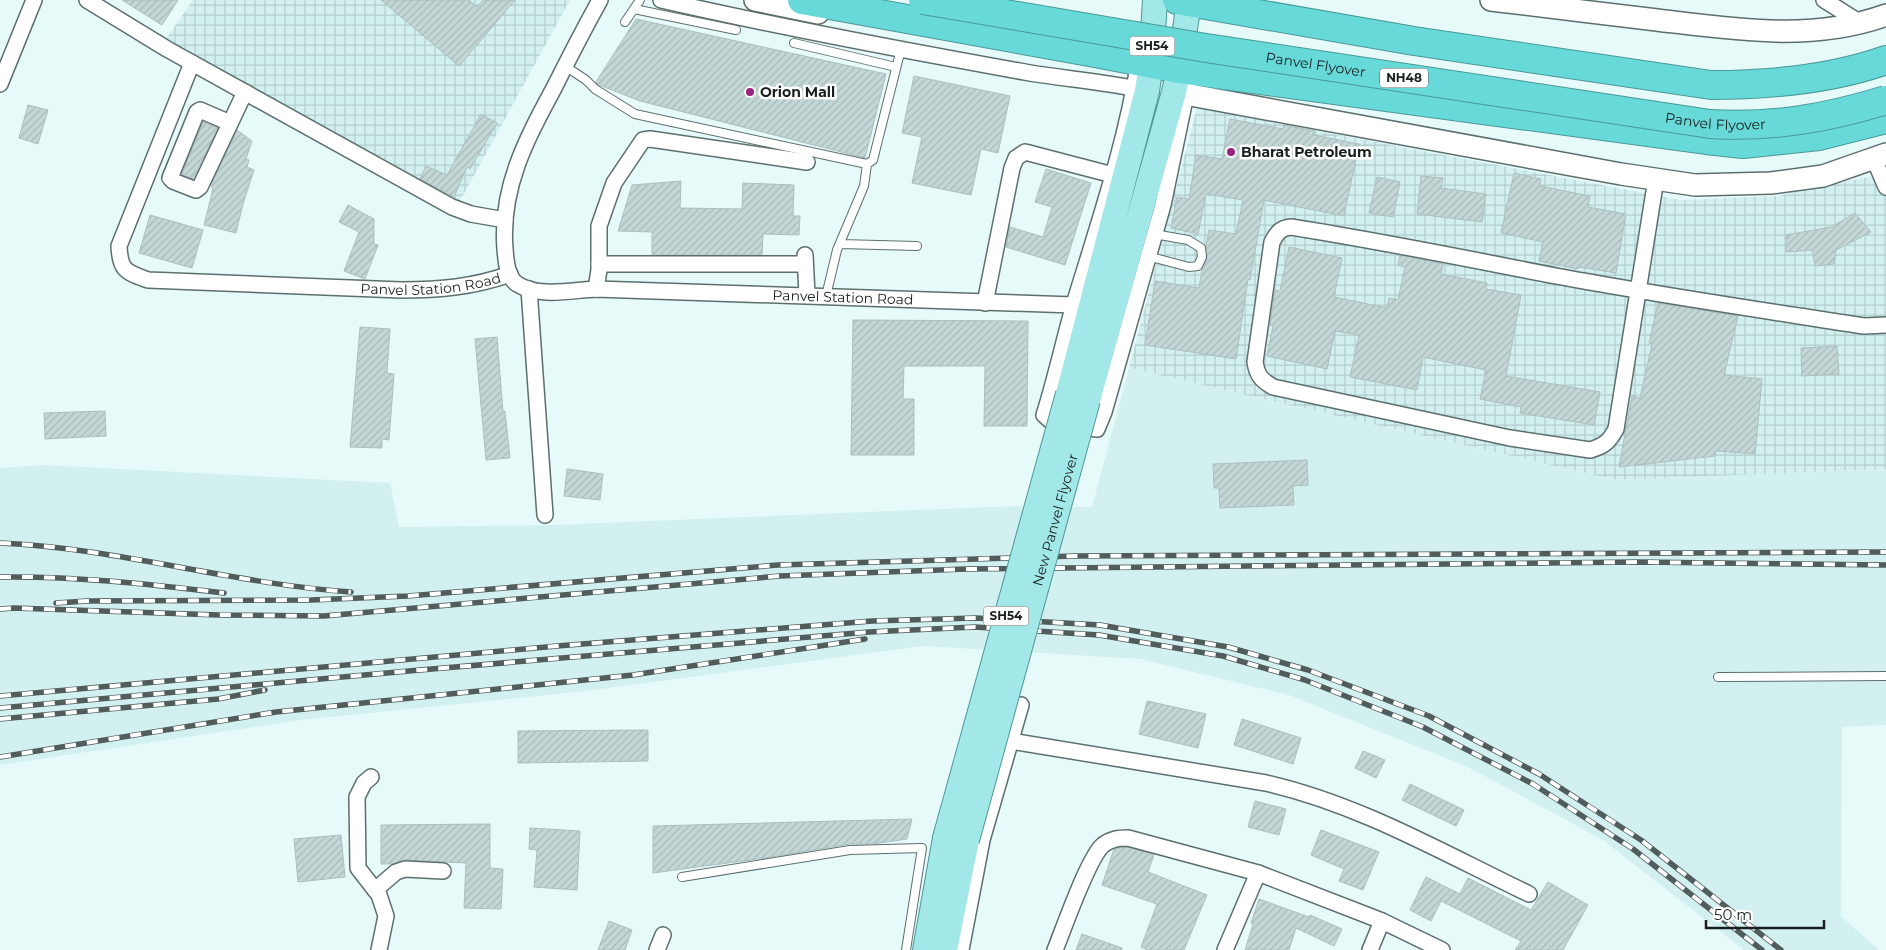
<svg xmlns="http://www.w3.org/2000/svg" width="1886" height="950" font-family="Montserrat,sans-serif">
  <defs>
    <pattern id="industrial-grid" width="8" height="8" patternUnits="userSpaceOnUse" patternTransform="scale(1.25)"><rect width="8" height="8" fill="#d3f0f0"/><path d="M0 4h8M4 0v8" fill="none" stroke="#b4cdcd"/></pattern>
    <pattern id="building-hatch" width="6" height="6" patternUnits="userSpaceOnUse" patternTransform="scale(1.25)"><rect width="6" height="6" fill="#c4d7d7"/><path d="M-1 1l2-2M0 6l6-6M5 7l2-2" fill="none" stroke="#a8b8b8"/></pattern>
  </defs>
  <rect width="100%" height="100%" fill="#e7fafa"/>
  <path fill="#d3f0f0" d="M 1129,368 L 1616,480 L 1886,469 L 1886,725 L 1842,727 L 1841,916 L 1879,950 L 1744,950 L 1603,840 L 1468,767 L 1289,695 L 1140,659 L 923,646 L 586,691 L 301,720 L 0,765 L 0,468 L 44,465 L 390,483 L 399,527 L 552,525 L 1013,506 L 1092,507 Z"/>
  <path fill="url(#industrial-grid)" d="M 193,0 L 570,0 L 460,201 L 406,174 L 165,40 Z
    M 1197,108 L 1681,200 L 1778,196 L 1886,173 L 1886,469 L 1616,480 L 1129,368 Z"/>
  <path fill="url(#building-hatch)" stroke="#acbfbe" d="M 122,0 L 178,0 L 162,25 Z
    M 381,0 L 469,0 L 477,7 L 483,0 L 515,0 L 459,66 Z
    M 636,19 L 886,74 L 865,158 L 640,101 L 597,84 L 596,82 Z
    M 914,76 L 1010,96 L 998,153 L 981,149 L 971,195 L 912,183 L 922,137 L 902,133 Z
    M 28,105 L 48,110 L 38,144 L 19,138 Z
    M 481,114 L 497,123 L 470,169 L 467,167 L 454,197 L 420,179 L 426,166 L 447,175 Z
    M 1230,119 L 1283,129 L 1284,125 L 1315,131 L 1314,135 L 1359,144 L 1344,216 L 1264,200 L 1250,280 L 1248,279 L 1236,359 L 1145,345 L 1155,281 L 1199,288 L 1202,270 L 1207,259 L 1206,246 L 1209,230 L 1236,234 L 1243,200 L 1206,194 L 1198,234 L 1171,228 L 1177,197 L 1189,199 L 1196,155 L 1222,159 Z
    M 203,122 L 218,128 L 193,179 L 182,174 Z
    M 237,130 L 252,141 L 246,159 L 249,160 L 247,167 L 254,170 L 243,204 L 236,233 L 204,225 L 213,189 L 211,186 Z
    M 1046,169 L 1091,183 L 1065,265 L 1006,247 L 1010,227 L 1043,237 L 1052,207 L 1035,202 Z
    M 1514,173 L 1541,179 L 1540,186 L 1590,196 L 1588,207 L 1626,214 L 1616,273 L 1579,267 L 1578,269 L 1539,261 L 1543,242 L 1501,233 Z
    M 1421,176 L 1443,178 L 1441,188 L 1486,194 L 1482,222 L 1417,214 Z
    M 1377,177 L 1400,182 L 1393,217 L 1369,213 Z
    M 681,181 L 680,208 L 742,209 L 743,183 L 794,185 L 793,216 L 800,216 L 799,235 L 763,234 L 762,255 L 652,255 L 652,232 L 618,231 L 632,185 Z
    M 348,205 L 374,219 L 374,244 L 378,245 L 365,279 L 344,271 L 359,232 L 339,222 Z
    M 1855,213 L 1871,232 L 1836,250 L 1834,264 L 1815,266 L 1812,250 L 1786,252 L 1786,235 L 1831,227 Z
    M 150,215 L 203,230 L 192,268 L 139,253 Z
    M 1289,247 L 1342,258 L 1334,297 L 1387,308 L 1389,298 L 1398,300 L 1405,267 L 1398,265 L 1400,255 L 1443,264 L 1441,274 L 1487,283 L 1486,289 L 1521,295 L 1506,376 L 1600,392 L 1594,425 L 1520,413 L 1521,407 L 1480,399 L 1486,370 L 1423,357 L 1417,390 L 1350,377 L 1359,335 L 1335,331 L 1327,369 L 1267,356 L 1273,326 L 1270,325 L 1275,290 L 1280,291 Z
    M 1658,303 L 1738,316 L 1724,375 L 1762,379 L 1755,454 L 1716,451 L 1715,456 L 1619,467 L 1632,396 L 1640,398 L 1652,344 L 1649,343 Z
    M 853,320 L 1028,321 L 1027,426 L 984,426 L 985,366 L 904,366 L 903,399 L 914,399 L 914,455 L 851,455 Z
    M 360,327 L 390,329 L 387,373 L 394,374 L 389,440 L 382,439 L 382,448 L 350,447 Z
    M 497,337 L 503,412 L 505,411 L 510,458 L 486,460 L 475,339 Z
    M 1837,346 L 1839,374 L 1802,376 L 1801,348 Z
    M 105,411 L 106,436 L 45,439 L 44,413 Z
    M 1307,460 L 1308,485 L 1293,486 L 1294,505 L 1220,508 L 1219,488 L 1214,488 L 1213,464 Z
    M 567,469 L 603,474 L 600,500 L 564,496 Z
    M 1147,701 L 1206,714 L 1198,748 L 1139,734 Z
    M 1242,719 L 1301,738 L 1293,764 L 1234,745 Z
    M 648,730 L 648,761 L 518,763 L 518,731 Z
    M 1363,751 L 1385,760 L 1376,778 L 1355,768 Z
    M 1410,784 L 1464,810 L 1456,826 L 1402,800 Z
    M 1255,801 L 1286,809 L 1279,835 L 1248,827 Z
    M 912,819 L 907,839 L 873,844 L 849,844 L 765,858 L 653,873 L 653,826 Z
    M 490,824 L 490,868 L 503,869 L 501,909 L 464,908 L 466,863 L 405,860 L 392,864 L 381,864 L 381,825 Z
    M 530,828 L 580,831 L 577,890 L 534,887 L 537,850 L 529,849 Z
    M 1321,830 L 1379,852 L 1363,890 L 1339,881 L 1344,869 L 1311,855 Z
    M 341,835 L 345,877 L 298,882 L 294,839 Z
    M 1127,847 L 1154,855 L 1148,872 L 1207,895 L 1184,950 L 1148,950 L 1141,947 L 1157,904 L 1102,885 L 1114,849 Z
    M 1426,877 L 1460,894 L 1468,878 L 1531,910 L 1548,882 L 1588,905 L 1563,950 L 1515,950 L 1521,941 L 1441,901 L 1431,921 L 1410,910 Z
    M 1259,899 L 1309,917 L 1310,915 L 1342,929 L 1334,946 L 1296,928 L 1289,950 L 1245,950 L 1253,924 L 1251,923 Z
    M 609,921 L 632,930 L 625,950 L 598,950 Z
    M 1082,934 L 1122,948 L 1121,950 L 1076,950 Z"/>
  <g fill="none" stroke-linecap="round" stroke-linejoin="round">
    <defs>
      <path id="lane" d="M 634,9 L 736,30
        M 625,22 L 640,0
        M 794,43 L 896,67
        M 565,66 L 586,80 L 595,89 L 635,114 L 867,164 L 873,160 L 901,49
        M 840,244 L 917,246
        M 1147,256 L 1189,267 L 1198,266 L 1202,257 L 1201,248 L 1188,240 L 1154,234
        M 826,296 L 837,250 L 864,186 L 867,164
        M 1718,677 L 1886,676
        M 682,877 L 850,850 L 922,848 L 906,950"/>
      <g id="street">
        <path d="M 87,0 L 167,49 L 452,207 L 471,214 L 505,220"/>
        <path id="s1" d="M 600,0 C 584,29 569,58 554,88 C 526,140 500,188 505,249 C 506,261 507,277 517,284 C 539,298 572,290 596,289 L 1074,305"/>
        <path d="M 661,0 C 783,28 907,51 1030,73 C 1068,79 1106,82 1143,90"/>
        <path d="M 1824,0 L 1859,22"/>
        <path d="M 1139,61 C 1126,143 1099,222 1075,301 C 1064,339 1056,377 1044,415 L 1053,423 L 1097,429 L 1104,412 L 1163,205 L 1188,85"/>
        <path id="s2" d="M 192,63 L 119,246 C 120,271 126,272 148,280 L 401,290 C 439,290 474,287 510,274"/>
        <path d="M 0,84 L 34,0"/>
        <path d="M 230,123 L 200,110 L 197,112 L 170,178 L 173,181 L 196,190 L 200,187 L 245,92"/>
        <path d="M 1874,159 L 1886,187"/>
        <path d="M 1656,179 L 1616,429 C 1609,442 1604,446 1590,450 L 1510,438 L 1273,387 C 1261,380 1257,375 1255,362 L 1272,242 C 1277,233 1280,228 1291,227 C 1380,241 1468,259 1556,276 C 1658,295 1761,310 1864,326 L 1886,325"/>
        <path d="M 805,255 L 807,295"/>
        <path d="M 599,264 L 805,264"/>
        <path d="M 529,289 L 545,515"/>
        <path d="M 596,289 L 599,270 L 599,226 L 614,183 L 643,140 L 650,139 L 807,162"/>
        <path d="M 985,303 L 1012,168 L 1016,158 L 1025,152 L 1113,175"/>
        <path d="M 1011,741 L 1266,783 C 1359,804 1443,853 1529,894"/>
        <path d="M 371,777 L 364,783 L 357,797 L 358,868 L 379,895 L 386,916 L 379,950"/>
        <path d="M 375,890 L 396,872 L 405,869 L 443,871"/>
        <path d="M 657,950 L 663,935"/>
        <path d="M 961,950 L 982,840 L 1021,705"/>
        <path d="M 1055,950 C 1064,928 1088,858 1103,845 C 1111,839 1118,838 1128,838 L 1258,873 L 1382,921 L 1442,950"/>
        <path d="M 1225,950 L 1258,873"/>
        <path d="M 1370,950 L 1382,921"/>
      </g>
      <path id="secondary" d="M 755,0 L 818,13
        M 1491,0 C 1546,7 1602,13 1657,20 C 1732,29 1812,42 1886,15
        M 1174,92 L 1621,174 L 1695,185 L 1771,183 L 1823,176 L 1886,154"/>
      <path id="primary" d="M 1068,394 L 1147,91 L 1151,64 L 1155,0
        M 1088,400 L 1174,92 L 1179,69 L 1189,2 L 1187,0
        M 925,950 L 945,838
        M 945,950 L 967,840"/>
      <path id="highway" d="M 802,0 L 1095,53 L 1179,69 L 1706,140 L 1743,144 L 1819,136 L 1886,119
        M 1177,0 L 1414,41 L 1711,85 C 1770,85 1830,80 1886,60"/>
    </defs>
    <use href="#lane" stroke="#5d6e6e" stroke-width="10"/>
    <use href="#street" stroke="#5d6e6e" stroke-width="18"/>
    <use href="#secondary" stroke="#5d6e6e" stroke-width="24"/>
    <use href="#primary" stroke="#4b9897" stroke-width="26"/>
    <use href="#highway" stroke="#4b9897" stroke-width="30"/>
    <use href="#lane" stroke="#fff" stroke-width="8"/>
    <use href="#street" stroke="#fff" stroke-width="15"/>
    <use href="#secondary" stroke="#fff" stroke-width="21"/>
    <use href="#primary" stroke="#a3e8e8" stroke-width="24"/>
    <use href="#highway" stroke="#66d9d8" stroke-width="28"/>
    <defs>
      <path id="rail" d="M 0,543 C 118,548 233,584 351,592
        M 0,577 C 75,576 149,584 224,593
        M 56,603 L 87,601 L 311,600 L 408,596 L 778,565 L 1075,556 L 1886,552
        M 0,609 L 14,608 L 219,615 L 324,616 L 780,576 L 966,569 L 1638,562 L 1886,565
        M 0,696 L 557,646 L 872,621 L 976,618 L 1100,625 L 1228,647 L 1308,670 L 1429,716 L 1539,774 L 1641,840 L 1781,950
        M 0,708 L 420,670 L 869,632 L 975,627 L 1099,635 L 1223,656 L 1305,680 L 1423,727 L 1533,784 L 1633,849 L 1762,950
        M 0,719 L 218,699 L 265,690
        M 0,757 L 276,712 L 633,675 L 865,639"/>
    </defs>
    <use href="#rail" stroke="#515c5c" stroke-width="5.5"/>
    <use href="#rail" stroke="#fff" stroke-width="4" stroke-dasharray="11" stroke-linecap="butt"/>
    <defs>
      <g id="primary-bridge">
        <path d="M 945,838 L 1068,394"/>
        <path id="s3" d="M 967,840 L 1088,400"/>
      </g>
      <g id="highway-bridge">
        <path id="s4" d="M 923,0 L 1206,48 L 1710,124 C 1772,128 1827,118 1886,100"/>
      </g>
    </defs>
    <use href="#primary-bridge" stroke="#4b9897" stroke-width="26" stroke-linecap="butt"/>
    <use href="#highway-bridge" stroke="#4b9897" stroke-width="30" stroke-linecap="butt"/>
    <use href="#primary-bridge" stroke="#a3e8e8" stroke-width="24"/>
    <use href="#highway-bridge" stroke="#66d9d8" stroke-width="28"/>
  </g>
  <g fill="#98217d" stroke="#fff" stroke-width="2">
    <circle cx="750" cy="92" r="5"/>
    <circle cx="1231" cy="152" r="5"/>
  </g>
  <g text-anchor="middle" stroke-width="5" stroke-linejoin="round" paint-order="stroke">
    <g fill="#fff" stroke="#5d6262" stroke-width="1">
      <rect x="1129.5" y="36.5" width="45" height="19" rx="4"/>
      <rect x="1380" y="68.5" width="48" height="19" rx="4"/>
      <rect x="983.5" y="606.5" width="45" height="19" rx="4"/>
    </g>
    <g font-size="12" font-weight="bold" fill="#181f1f">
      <text x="1152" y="50">SH54</text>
      <text x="1404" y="82">NH48</text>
      <text x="1006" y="620">SH54</text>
    </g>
    <g font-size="14" fill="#181f1f" stroke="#fff">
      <text dy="5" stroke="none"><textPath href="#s4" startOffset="398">Panvel Flyover</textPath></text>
      <text dy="5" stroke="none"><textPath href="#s4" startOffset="802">Panvel Flyover</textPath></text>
      <text dy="5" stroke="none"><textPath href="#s2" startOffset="530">Panvel Station Road</textPath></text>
      <text dy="5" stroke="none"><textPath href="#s1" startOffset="636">Panvel Station Road</textPath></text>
      <text dy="5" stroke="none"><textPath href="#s3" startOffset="332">New Panvel Flyover</textPath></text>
    </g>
    <g font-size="14" font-weight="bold" fill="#181f1f" stroke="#fff" text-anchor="start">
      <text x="760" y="97">Orion Mall</text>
      <text x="1241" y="157">Bharat Petroleum</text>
    </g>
  </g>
  <path d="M1706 920v8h118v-8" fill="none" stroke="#181f1f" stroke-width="2.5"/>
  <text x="1714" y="920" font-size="15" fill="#181f1f" stroke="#ffffff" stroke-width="4" paint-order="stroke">50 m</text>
</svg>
